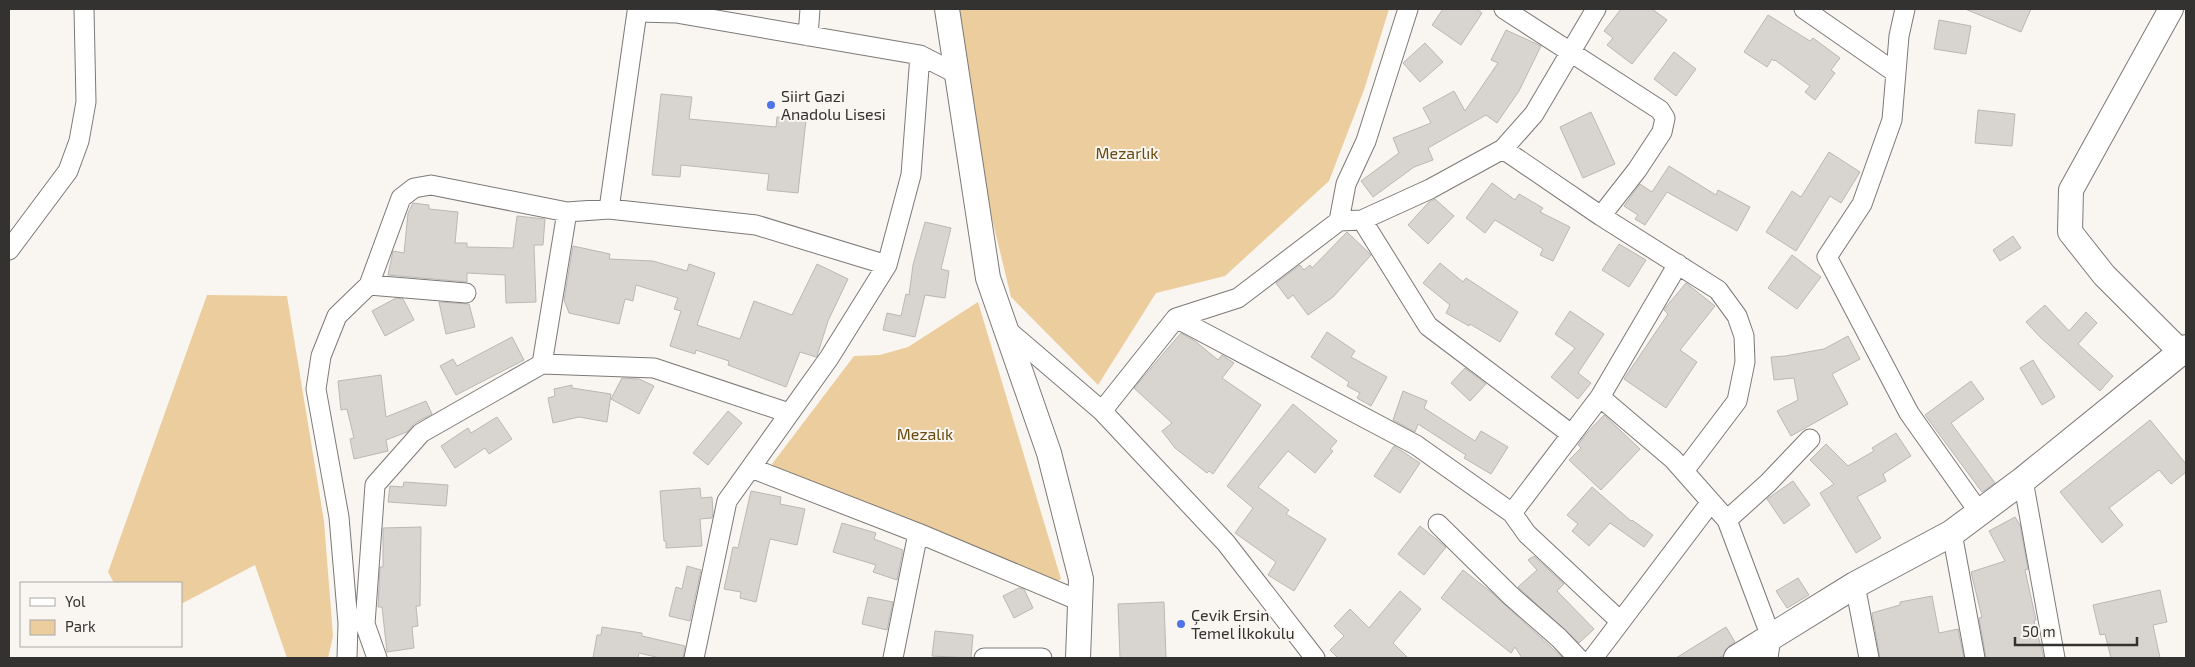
<svg xmlns="http://www.w3.org/2000/svg" width="2195" height="667" font-family="'Exo 2',sans-serif">
  <rect width="100%" height="100%" fill="#f9f6f2"/>
  <path fill="#ebcd9e" d="M 954,9 L 1389,9 L 1364,90 L 1329,181 L 1225,276 L 1156,293 L 1098,385 L 1011,297 L 957,74 Z
    M 207,295 L 287,296 L 324,521 L 333,636 L 328,658 L 287,658 L 255,565 L 181,604 L 181,583 L 114,583 L 108,572 Z
    M 978,302 L 1061,579 L 1055,582 L 778,471 L 772,464 L 854,356 L 880,355 L 908,347 Z"/>
  <path fill="#d8d5d1" stroke="#bbb8b4" d="M 1443,9 L 1476,9 L 1482,13 L 1461,45 L 1432,25 Z
    M 1621,9 L 1652,9 L 1667,20 L 1632,64 L 1607,45 L 1613,38 L 1604,31 Z
    M 1965,9 L 2031,9 L 2021,32 Z
    M 1768,15 L 1810,41 L 1813,38 L 1840,58 L 1831,70 L 1835,73 L 1815,100 L 1805,92 L 1810,86 L 1775,60 L 1774,61 L 1772,59 L 1767,67 L 1744,52 Z
    M 1939,20 L 1971,26 L 1966,54 L 1934,49 Z
    M 1506,30 L 1541,46 L 1519,91 L 1497,123 L 1486,115 L 1428,148 L 1433,160 L 1414,167 L 1373,197 L 1361,181 L 1399,153 L 1393,138 L 1431,123 L 1423,108 L 1454,91 L 1465,111 L 1498,63 L 1491,60 Z
    M 1425,43 L 1443,62 L 1420,82 L 1403,63 Z
    M 1674,52 L 1696,69 L 1676,96 L 1654,79 Z
    M 661,94 L 692,97 L 689,119 L 776,127 L 777,117 L 806,120 L 798,193 L 767,190 L 769,174 L 681,165 L 680,177 L 652,175 Z
    M 1978,110 L 2015,114 L 2012,146 L 1975,143 Z
    M 1591,112 L 1615,164 L 1583,178 L 1560,127 Z
    M 1829,152 L 1860,172 L 1841,203 L 1830,196 L 1796,251 L 1766,232 L 1792,191 L 1801,197 Z
    M 1669,166 L 1716,195 L 1718,190 L 1750,207 L 1737,231 L 1667,192 L 1645,225 L 1635,219 L 1638,215 L 1624,206 L 1640,184 L 1652,192 Z
    M 1492,183 L 1515,200 L 1519,194 L 1543,208 L 1540,212 L 1570,227 L 1553,261 L 1540,255 L 1543,249 L 1495,220 L 1485,233 L 1466,218 Z
    M 1435,199 L 1454,216 L 1428,244 L 1408,225 L 1429,202 Z
    M 413,203 L 429,205 L 429,209 L 458,212 L 455,243 L 467,243 L 467,247 L 513,248 L 517,216 L 545,219 L 543,245 L 534,245 L 536,302 L 506,303 L 505,275 L 467,273 L 467,282 L 388,275 L 393,251 L 404,253 L 408,213 Z
    M 925,222 L 951,228 L 941,269 L 949,271 L 945,298 L 925,295 L 915,337 L 883,330 L 887,313 L 901,316 L 906,294 L 909,295 L 913,265 Z
    M 1347,232 L 1371,255 L 1333,297 L 1308,315 L 1293,295 L 1288,299 L 1276,283 L 1300,265 L 1304,270 L 1310,265 L 1312,268 Z
    M 2013,236 L 2021,248 L 2000,261 L 1993,250 Z
    M 1619,244 L 1646,260 L 1629,287 L 1602,270 Z
    M 573,246 L 610,254 L 609,259 L 653,261 L 687,271 L 689,264 L 715,273 L 697,325 L 740,339 L 754,301 L 792,315 L 817,264 L 848,279 L 828,321 L 817,356 L 816,357 L 800,352 L 786,387 L 728,365 L 729,361 L 696,350 L 695,354 L 670,346 L 681,311 L 674,309 L 678,298 L 636,285 L 633,301 L 625,299 L 619,324 L 569,313 L 564,300 Z
    M 1792,255 L 1821,277 L 1797,309 L 1768,288 Z
    M 1440,263 L 1463,282 L 1466,278 L 1518,312 L 1500,342 L 1470,324 L 1469,326 L 1446,313 L 1450,305 L 1423,283 Z
    M 1686,283 L 1715,306 L 1680,350 L 1697,362 L 1666,408 L 1624,379 L 1668,314 L 1664,310 L 1666,307 Z
    M 396,298 L 403,299 L 414,320 L 385,336 L 372,311 Z
    M 439,302 L 469,304 L 475,327 L 446,334 Z
    M 2045,305 L 2069,331 L 2086,312 L 2097,323 L 2078,344 L 2113,376 L 2100,391 L 2040,337 L 2026,322 Z
    M 1570,311 L 1604,334 L 1578,373 L 1591,383 L 1578,399 L 1551,377 L 1575,348 L 1555,334 Z
    M 1327,332 L 1355,351 L 1351,357 L 1387,377 L 1371,406 L 1357,398 L 1360,393 L 1347,386 L 1349,382 L 1311,357 Z
    M 1181,333 L 1195,341 L 1218,360 L 1222,355 L 1234,363 L 1222,378 L 1261,405 L 1213,474 L 1209,471 L 1207,473 L 1175,448 L 1162,431 L 1172,423 L 1134,388 Z
    M 1848,336 L 1860,359 L 1832,374 L 1848,404 L 1791,436 L 1777,411 L 1798,400 L 1794,378 L 1774,380 L 1771,357 L 1785,356 L 1824,349 Z
    M 512,337 L 524,360 L 456,395 L 440,366 L 453,359 L 457,366 Z
    M 2033,360 L 2055,397 L 2042,405 L 2020,368 Z
    M 1465,368 L 1486,384 L 1470,401 L 1451,383 Z
    M 381,375 L 386,417 L 426,401 L 432,414 L 415,423 L 407,432 L 386,440 L 388,451 L 354,459 L 350,439 L 354,438 L 347,409 L 341,410 L 338,381 Z
    M 622,378 L 639,379 L 654,386 L 639,414 L 611,399 Z
    M 1971,381 L 1984,399 L 1951,423 L 1995,483 L 1982,492 L 1925,415 Z
    M 572,385 L 572,388 L 611,394 L 607,422 L 579,417 L 553,423 L 548,398 L 555,396 L 554,389 Z
    M 1403,391 L 1427,401 L 1424,408 L 1475,441 L 1481,431 L 1508,447 L 1491,474 L 1464,458 L 1466,455 L 1418,424 L 1415,432 L 1393,420 Z
    M 1293,404 L 1337,441 L 1330,449 L 1333,451 L 1315,473 L 1288,451 L 1258,487 L 1289,510 L 1286,514 L 1326,539 L 1294,591 L 1268,575 L 1276,562 L 1235,533 L 1253,508 L 1227,486 Z
    M 728,411 L 742,423 L 708,465 L 693,453 Z
    M 1604,415 L 1640,449 L 1601,490 L 1569,460 L 1581,448 L 1578,445 L 1586,434 Z
    M 497,417 L 512,439 L 489,454 L 485,448 L 455,468 L 441,446 L 468,428 L 471,433 Z
    M 2150,420 L 2186,464 L 2186,472 L 2171,484 L 2159,470 L 2109,508 L 2123,525 L 2102,543 L 2060,492 Z
    M 1896,433 L 1911,456 L 1883,474 L 1886,481 L 1857,497 L 1881,538 L 1856,553 L 1820,493 L 1834,484 L 1810,460 L 1826,444 L 1848,466 L 1874,451 L 1872,448 Z
    M 1394,446 L 1420,463 L 1400,493 L 1374,476 Z
    M 1793,481 L 1810,505 L 1784,524 L 1767,499 Z
    M 404,482 L 448,485 L 446,506 L 388,502 L 390,486 L 403,487 Z
    M 1592,487 L 1631,521 L 1632,520 L 1653,535 L 1644,547 L 1610,523 L 1589,546 L 1572,531 L 1578,524 L 1567,515 Z
    M 700,488 L 701,498 L 712,497 L 713,513 L 712,518 L 700,519 L 702,546 L 666,548 L 666,541 L 664,541 L 660,491 Z
    M 751,491 L 781,497 L 780,504 L 805,509 L 797,545 L 770,539 L 756,602 L 740,598 L 741,592 L 724,589 L 733,547 L 738,548 Z
    M 2015,517 L 2020,525 L 2028,569 L 2025,570 L 2036,620 L 2034,621 L 2044,658 L 1986,658 L 1979,618 L 1982,617 L 1971,572 L 2005,561 L 1989,531 Z
    M 842,523 L 876,533 L 874,539 L 903,550 L 897,580 L 873,572 L 876,565 L 833,552 Z
    M 1420,526 L 1446,547 L 1424,575 L 1398,554 Z
    M 421,527 L 420,606 L 416,606 L 418,626 L 412,627 L 414,648 L 387,652 L 382,607 L 378,607 L 380,567 L 383,567 L 383,528 Z
    M 1534,556 L 1564,584 L 1557,591 L 1594,629 L 1579,643 L 1518,587 L 1537,570 L 1528,560 Z
    M 687,566 L 701,570 L 690,621 L 669,616 L 676,587 L 682,589 Z
    M 1463,570 L 1491,592 L 1563,658 L 1522,658 L 1515,647 L 1511,653 L 1441,598 Z
    M 1798,578 L 1809,595 L 1787,608 L 1776,591 Z
    M 1019,588 L 1024,589 L 1033,608 L 1014,618 L 1003,596 Z
    M 2160,590 L 2167,622 L 2153,625 L 2160,658 L 2111,658 L 2105,634 L 2100,635 L 2093,605 Z
    M 1400,591 L 1421,609 L 1393,643 L 1408,658 L 1338,658 L 1330,650 L 1344,636 L 1334,626 L 1350,609 L 1369,628 Z
    M 1932,596 L 1939,633 L 1958,629 L 1964,658 L 1880,658 L 1872,613 L 1900,605 L 1900,602 Z
    M 868,597 L 893,602 L 887,630 L 862,624 Z
    M 1164,602 L 1166,658 L 1120,658 L 1118,604 Z
    M 602,627 L 642,633 L 642,636 L 685,646 L 683,658 L 660,658 L 639,653 L 638,658 L 593,658 L 597,635 L 601,635 Z
    M 1726,627 L 1735,642 L 1729,646 L 1723,656 L 1718,658 L 1676,658 Z
    M 935,631 L 973,635 L 971,658 L 932,656 Z"/>
  <g fill="none" stroke-linecap="round" stroke-linejoin="round">
    <defs>
      <path id="minor" d="M 1504,9 L 1660,110 L 1665,118 L 1662,132 L 1637,170 L 1601,216
        M 1804,9 L 1896,73
        M 1905,9 L 1899,36 L 1892,120 L 1862,204 L 1827,257 L 1909,413 L 1979,512
        M 676,13 L 920,55 L 957,74
        M 808,36 L 810,9
        M 1503,149 L 1601,216 L 1718,290 L 1737,316 L 1744,336 L 1745,362 L 1737,401 L 1684,471
        M 609,209 L 637,12 L 676,13 L 676,9
        M 1362,220 L 1428,326 L 1571,434
        M 1339,221 L 1346,184 L 1366,141 L 1408,9
        M 9,250 L 68,171 L 79,141 L 86,102 L 84,9
        M 369,285 L 466,293
        M 1176,318 L 1416,445 L 1512,513 L 1527,534 L 1620,621
        M 1006,329 L 1102,411 L 1176,318 L 1238,298 L 1339,221 L 1362,220 L 1430,189 L 1503,149 L 1534,114 L 1596,9
        M 542,364 L 567,212
        M 1600,397 L 1673,459 L 1727,520 L 1771,637 L 1768,658
        M 1102,411 L 1226,543 L 1315,658
        M 751,468 L 918,533 L 1080,601
        M 2023,480 L 2055,658
        M 1512,513 L 1600,397 L 1678,264
        M 1727,520 L 1768,483 L 1810,439
        M 1438,524 L 1510,595 L 1559,638 L 1578,658
        M 1952,533 L 1975,658
        M 1855,585 L 1869,658
        M 347,658 L 348,623 L 339,517 L 316,389 L 321,356 L 337,316 L 369,285 L 401,198 L 414,188 L 431,185 L 567,212 L 609,209 L 756,225 L 887,265
        M 377,658 L 365,624 L 375,485 L 421,433 L 542,364 L 654,368 L 789,413
        M 694,658 L 727,501 L 829,358 L 887,265 L 911,175 L 920,55
        M 893,658 L 918,533
        M 984,658 L 1042,658
        M 1593,658 L 1711,502"/>
      <path id="tertiary" d="M 947,9 L 988,278 L 1049,453 L 1081,579 L 1078,658
        M 2171,9 L 2071,190 L 2070,232 L 2104,275 L 2180,351"/>
      <path id="secondary" d="M 1737,658 L 1855,585 L 1952,533 L 2023,480 L 2186,348"/>
    </defs>
    <use href="#minor" stroke="#7c7976" stroke-width="21"/>
    <use href="#tertiary" stroke="#7c7976" stroke-width="26"/>
    <use href="#secondary" stroke="#7c7976" stroke-width="28"/>
    <use href="#minor" stroke="#fff" stroke-width="19"/>
    <use href="#tertiary" stroke="#fff" stroke-width="24"/>
    <use href="#secondary" stroke="#fff" stroke-width="26"/>
  </g>
  <g fill="#4d75e8" stroke="#f9f6f2" stroke-width="2">
    <circle cx="771" cy="105" r="5"/>
    <circle cx="1181" cy="624" r="5"/>
  </g>
  <g text-anchor="middle" stroke-width="4" stroke-linejoin="round" paint-order="stroke">
    <g font-size="16" fill="#333231" stroke="#f9f6f2" text-anchor="start">
      <text x="781" y="102">Siirt Gazi<tspan x="781" dy="18">Anadolu Lisesi</tspan></text>
      <text x="1191" y="621">Çevik Ersin<tspan x="1191" dy="18">Temel İlkokulu</tspan></text>
    </g>
    <g font-size="16" fill="#6a4b0f" stroke="#f9f6f2">
      <text x="1127" y="159">Mezarlık</text>
      <text x="925" y="440">Mezalık</text>
    </g>
  </g>
  <rect width="2195" height="667" fill="none" stroke="#333231" stroke-width="20"/>
  <rect x="20" y="582" width="162" height="65" fill="#f9f6f2" stroke="#aaa8a5"/>
  <rect x="30" y="598" width="25" height="8" fill="#ffffff" stroke="#aaa8a5"/>
  <text x="65" y="607" font-size="15" fill="#333231">Yol</text>
  <rect x="30" y="620" width="25" height="15" fill="#ebcd9e" stroke="#aaa8a5"/>
  <text x="65" y="632" font-size="15" fill="#333231">Park</text>
  <path d="M2015 637v8h122v-8" fill="none" stroke="#333231" stroke-width="2.5"/>
  <text x="2022" y="637" font-size="15" fill="#333231" stroke="#f9f6f2" stroke-width="4" paint-order="stroke">50 m</text>
</svg>
